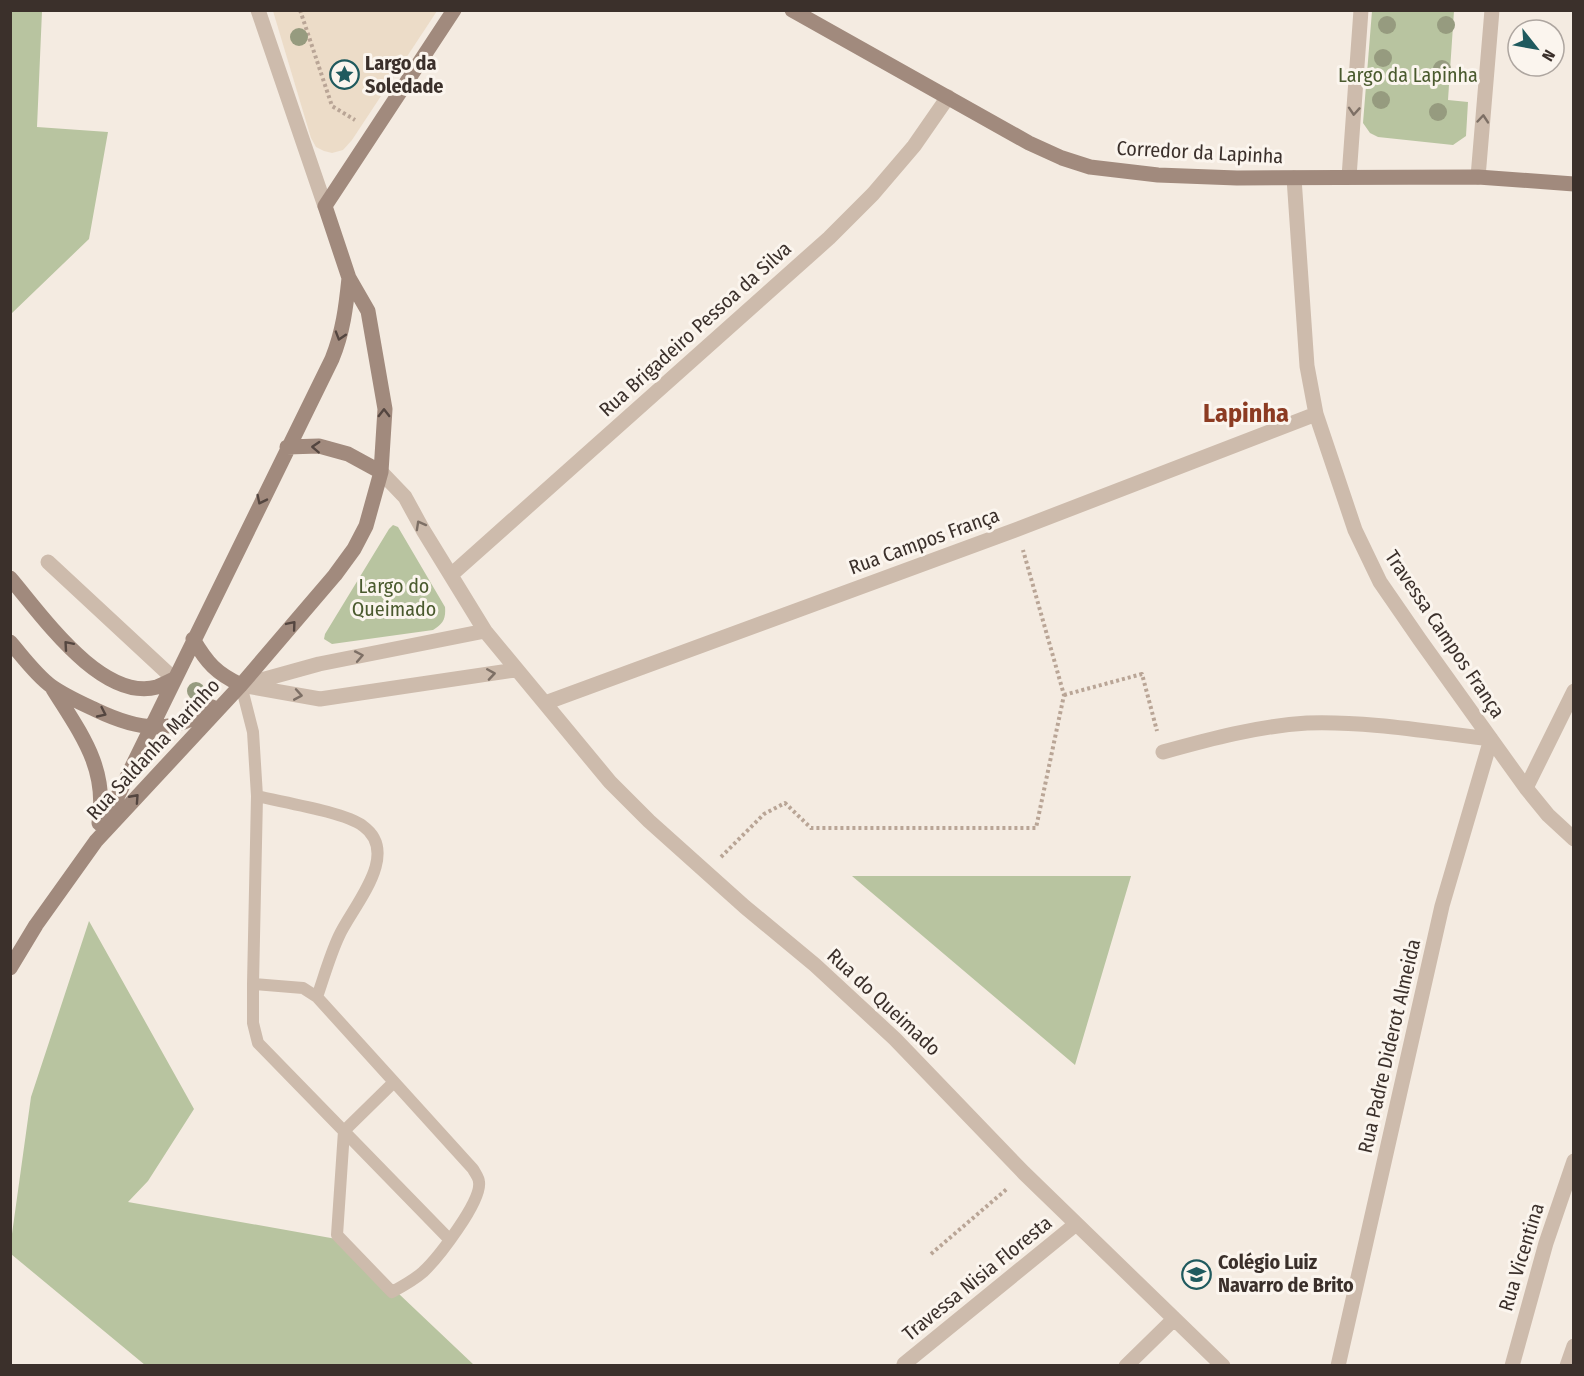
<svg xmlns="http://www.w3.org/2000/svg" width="1584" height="1376" font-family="'Fira Sans Condensed',sans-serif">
  <rect width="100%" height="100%" fill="#f4ebe1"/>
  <path fill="#b8c4a0" d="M 11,10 L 42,11 L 37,127 L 108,132 L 89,239 L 11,314 Z
    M 1372,11 L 1454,11 L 1448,100 L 1468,102 L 1466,136 L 1453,145 L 1378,137 L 1370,133 L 1363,123 Z
    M 393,525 L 398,527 L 445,607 C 446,619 443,624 433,630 L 332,644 L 324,639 L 325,634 L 389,529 Z
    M 852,876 L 1131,876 L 1075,1065 Z
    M 89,921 L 194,1109 L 148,1181 L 128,1202 L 342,1240 L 474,1365 L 145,1365 L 11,1254 L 11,1241 L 31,1097 Z"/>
  <path fill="#ecdcc8" d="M 273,11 L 273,10 L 437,11 L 352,140 L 343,150 L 332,153 L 324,151 L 316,147 L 311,138 Z"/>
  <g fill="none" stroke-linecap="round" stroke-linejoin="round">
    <path stroke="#b9a596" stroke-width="4" stroke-dasharray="3 3" stroke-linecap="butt" d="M 300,10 L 332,106 L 355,120
      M 1064,695 L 1142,674 L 1157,731
      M 721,857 L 764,814 L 785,803 L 811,828 L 1036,828 L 1064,695 L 1023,550
      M 931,1254 L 1008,1188"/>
    <path stroke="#cdbbac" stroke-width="12" d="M 241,685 L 253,732 L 257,796 L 253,984
      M 257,796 C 281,802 345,812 363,826 C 402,854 352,907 339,936 C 330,955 324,977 317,997
      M 394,1082 L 344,1131 L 337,1235 L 392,1292 C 403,1286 414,1280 423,1272 C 438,1258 482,1201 479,1182 C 479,1178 475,1173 473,1169 L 317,997 L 303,988 L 253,984 L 253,1023 L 258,1043 L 449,1239"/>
    <path stroke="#cdbbac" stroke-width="15" d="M 258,10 L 325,206
      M 1349,177 L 1361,10
      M 1478,177 L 1492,10
      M 1294,178 L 1307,366 L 1316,414 L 1355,530 L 1380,582 L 1420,640 L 1526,788 L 1548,815 L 1574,839
      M 381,472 L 405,497 L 423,530 L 485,631 L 610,782 L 649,821 L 745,907 L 815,965 L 895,1039 L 1024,1173 L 1223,1366
      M 48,562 L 174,679
      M 451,575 L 829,238 L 873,194 L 914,146 L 948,97
      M 247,684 L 319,664 L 485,631
      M 241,685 L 320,699 L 515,670
      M 545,703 L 1018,529 L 1316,414
      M 1163,752 C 1210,739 1258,726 1307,723 C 1369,721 1430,732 1491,739 L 1442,906 L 1338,1366
      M 1526,788 L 1574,691
      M 904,1364 L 1076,1224
      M 1126,1366 L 1174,1319
      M 1512,1366 L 1546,1243 L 1574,1161
      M 1567,1366 L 1574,1346"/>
    <path stroke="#a18a7d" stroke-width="15" d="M 792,10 L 1029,143 L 1062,158 L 1090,167 L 1158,175 L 1237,178 L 1478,177 L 1574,184
      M 287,447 L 319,446 L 348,454 L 381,472
      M 10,578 C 41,614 101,702 157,687 C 162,685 168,682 174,679
      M 193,639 C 207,663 216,673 241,685
      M 10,642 C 23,657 36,675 51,686 C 65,696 81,703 96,710 C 138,730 172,736 212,707
      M 53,689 C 81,734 108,768 99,823
      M 103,826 L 332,359 C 343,332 346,307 349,278
      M 10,968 L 36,925 L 96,841 L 241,685 L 335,575 L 354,549 L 366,526 L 381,472 L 385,409 L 368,311 L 349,278 L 325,206 L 454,10"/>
  </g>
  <g fill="#969b7f">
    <circle cx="1387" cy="25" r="9"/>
    <circle cx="1446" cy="25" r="9"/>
    <circle cx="299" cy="37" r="9"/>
    <circle cx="1383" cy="58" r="9"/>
    <circle cx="1442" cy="69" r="9"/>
    <circle cx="1381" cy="100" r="9"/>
    <circle cx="1438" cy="112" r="9"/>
    <circle cx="196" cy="691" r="9"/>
  </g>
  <defs><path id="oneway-chevron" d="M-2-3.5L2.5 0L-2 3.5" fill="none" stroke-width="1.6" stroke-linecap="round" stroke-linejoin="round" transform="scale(1.5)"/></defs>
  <g stroke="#7d6f65">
    <use href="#oneway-chevron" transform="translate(1354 111) rotate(94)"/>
    <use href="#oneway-chevron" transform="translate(1483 119) rotate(-85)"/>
    <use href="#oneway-chevron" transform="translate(420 525) rotate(-119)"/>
    <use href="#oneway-chevron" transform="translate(359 656) rotate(-11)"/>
    <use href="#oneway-chevron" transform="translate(491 674) rotate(-9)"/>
    <use href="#oneway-chevron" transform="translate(298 695) rotate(10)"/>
  </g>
  <g stroke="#544640">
    <use href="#oneway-chevron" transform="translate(340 336) rotate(107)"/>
    <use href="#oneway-chevron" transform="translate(384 413) rotate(-90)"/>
    <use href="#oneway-chevron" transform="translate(316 447) rotate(-177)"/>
    <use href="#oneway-chevron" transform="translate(261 500) rotate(116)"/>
    <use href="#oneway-chevron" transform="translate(292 625) rotate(-50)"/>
    <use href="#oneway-chevron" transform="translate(68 645) rotate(-131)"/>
    <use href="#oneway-chevron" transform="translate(102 713) rotate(25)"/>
    <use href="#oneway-chevron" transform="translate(135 798) rotate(-48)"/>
  </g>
  <defs>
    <symbol id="sight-ring" viewBox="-11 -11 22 22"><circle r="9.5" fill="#fbf5ee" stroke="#1f5a5e" stroke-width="1.5"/><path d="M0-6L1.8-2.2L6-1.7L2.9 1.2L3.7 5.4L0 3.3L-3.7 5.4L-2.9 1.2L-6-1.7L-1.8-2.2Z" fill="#1f5a5e"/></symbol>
    <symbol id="school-ring" viewBox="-11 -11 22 22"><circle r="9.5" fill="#fbf5ee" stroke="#1f5a5e" stroke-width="1.5"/><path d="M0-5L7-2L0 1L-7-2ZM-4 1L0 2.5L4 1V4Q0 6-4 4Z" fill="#1f5a5e"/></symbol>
  </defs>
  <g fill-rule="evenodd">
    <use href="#sight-ring" x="328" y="58" width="33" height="33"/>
    <use href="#school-ring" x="1180" y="1258" width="33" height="33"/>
  </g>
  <g text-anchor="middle" stroke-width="6" stroke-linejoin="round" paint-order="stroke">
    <g font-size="20" font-weight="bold" fill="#3b302b" stroke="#fbf5ee" text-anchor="start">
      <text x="365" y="70">Largo da<tspan x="365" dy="23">Soledade</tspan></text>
      <text x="1218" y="1269">Colégio Luiz<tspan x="1218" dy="23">Navarro de Brito</tspan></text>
    </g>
    <g font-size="20" fill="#4a5a2e" stroke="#fbf5ee">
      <text x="1408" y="82">Largo da Lapinha</text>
      <text x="394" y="593">Largo do<tspan x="394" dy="23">Queimado</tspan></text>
    </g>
    <g font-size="20" fill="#3b302b" stroke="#fbf5ee">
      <text transform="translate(1200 152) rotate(3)" y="7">Corredor da Lapinha</text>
      <text transform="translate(695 329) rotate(-42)" y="7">Rua Brigadeiro Pessoa da Silva</text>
      <text transform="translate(924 541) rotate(-20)" y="7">Rua Campos França</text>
      <text transform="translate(1445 634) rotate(56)" y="7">Travessa Campos França</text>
      <text transform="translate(153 749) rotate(-47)" y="7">Rua Saldanha Marinho</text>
      <text transform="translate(884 1002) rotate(43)" y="7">Rua do Queimado</text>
      <text transform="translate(1389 1046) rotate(-77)" y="7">Rua Padre Diderot Almeida</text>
      <text transform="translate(1521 1257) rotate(-73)" y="7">Rua Vicentina</text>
      <text transform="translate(977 1278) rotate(-39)" y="7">Travessa Nisia Floresta</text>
    </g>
    <g font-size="26" font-weight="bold" fill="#8c3b22" stroke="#fbf5ee">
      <text x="1246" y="422">Lapinha</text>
    </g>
  </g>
  <rect width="1584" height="1376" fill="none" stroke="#3b302b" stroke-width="24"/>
  <g transform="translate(1536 48) rotate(121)"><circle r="28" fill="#fbf5ee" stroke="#aea6a0" stroke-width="1.5"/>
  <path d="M0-4.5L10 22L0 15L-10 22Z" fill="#1f5a5e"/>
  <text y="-9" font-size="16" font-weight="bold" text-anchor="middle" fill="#3b302b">N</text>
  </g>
</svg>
